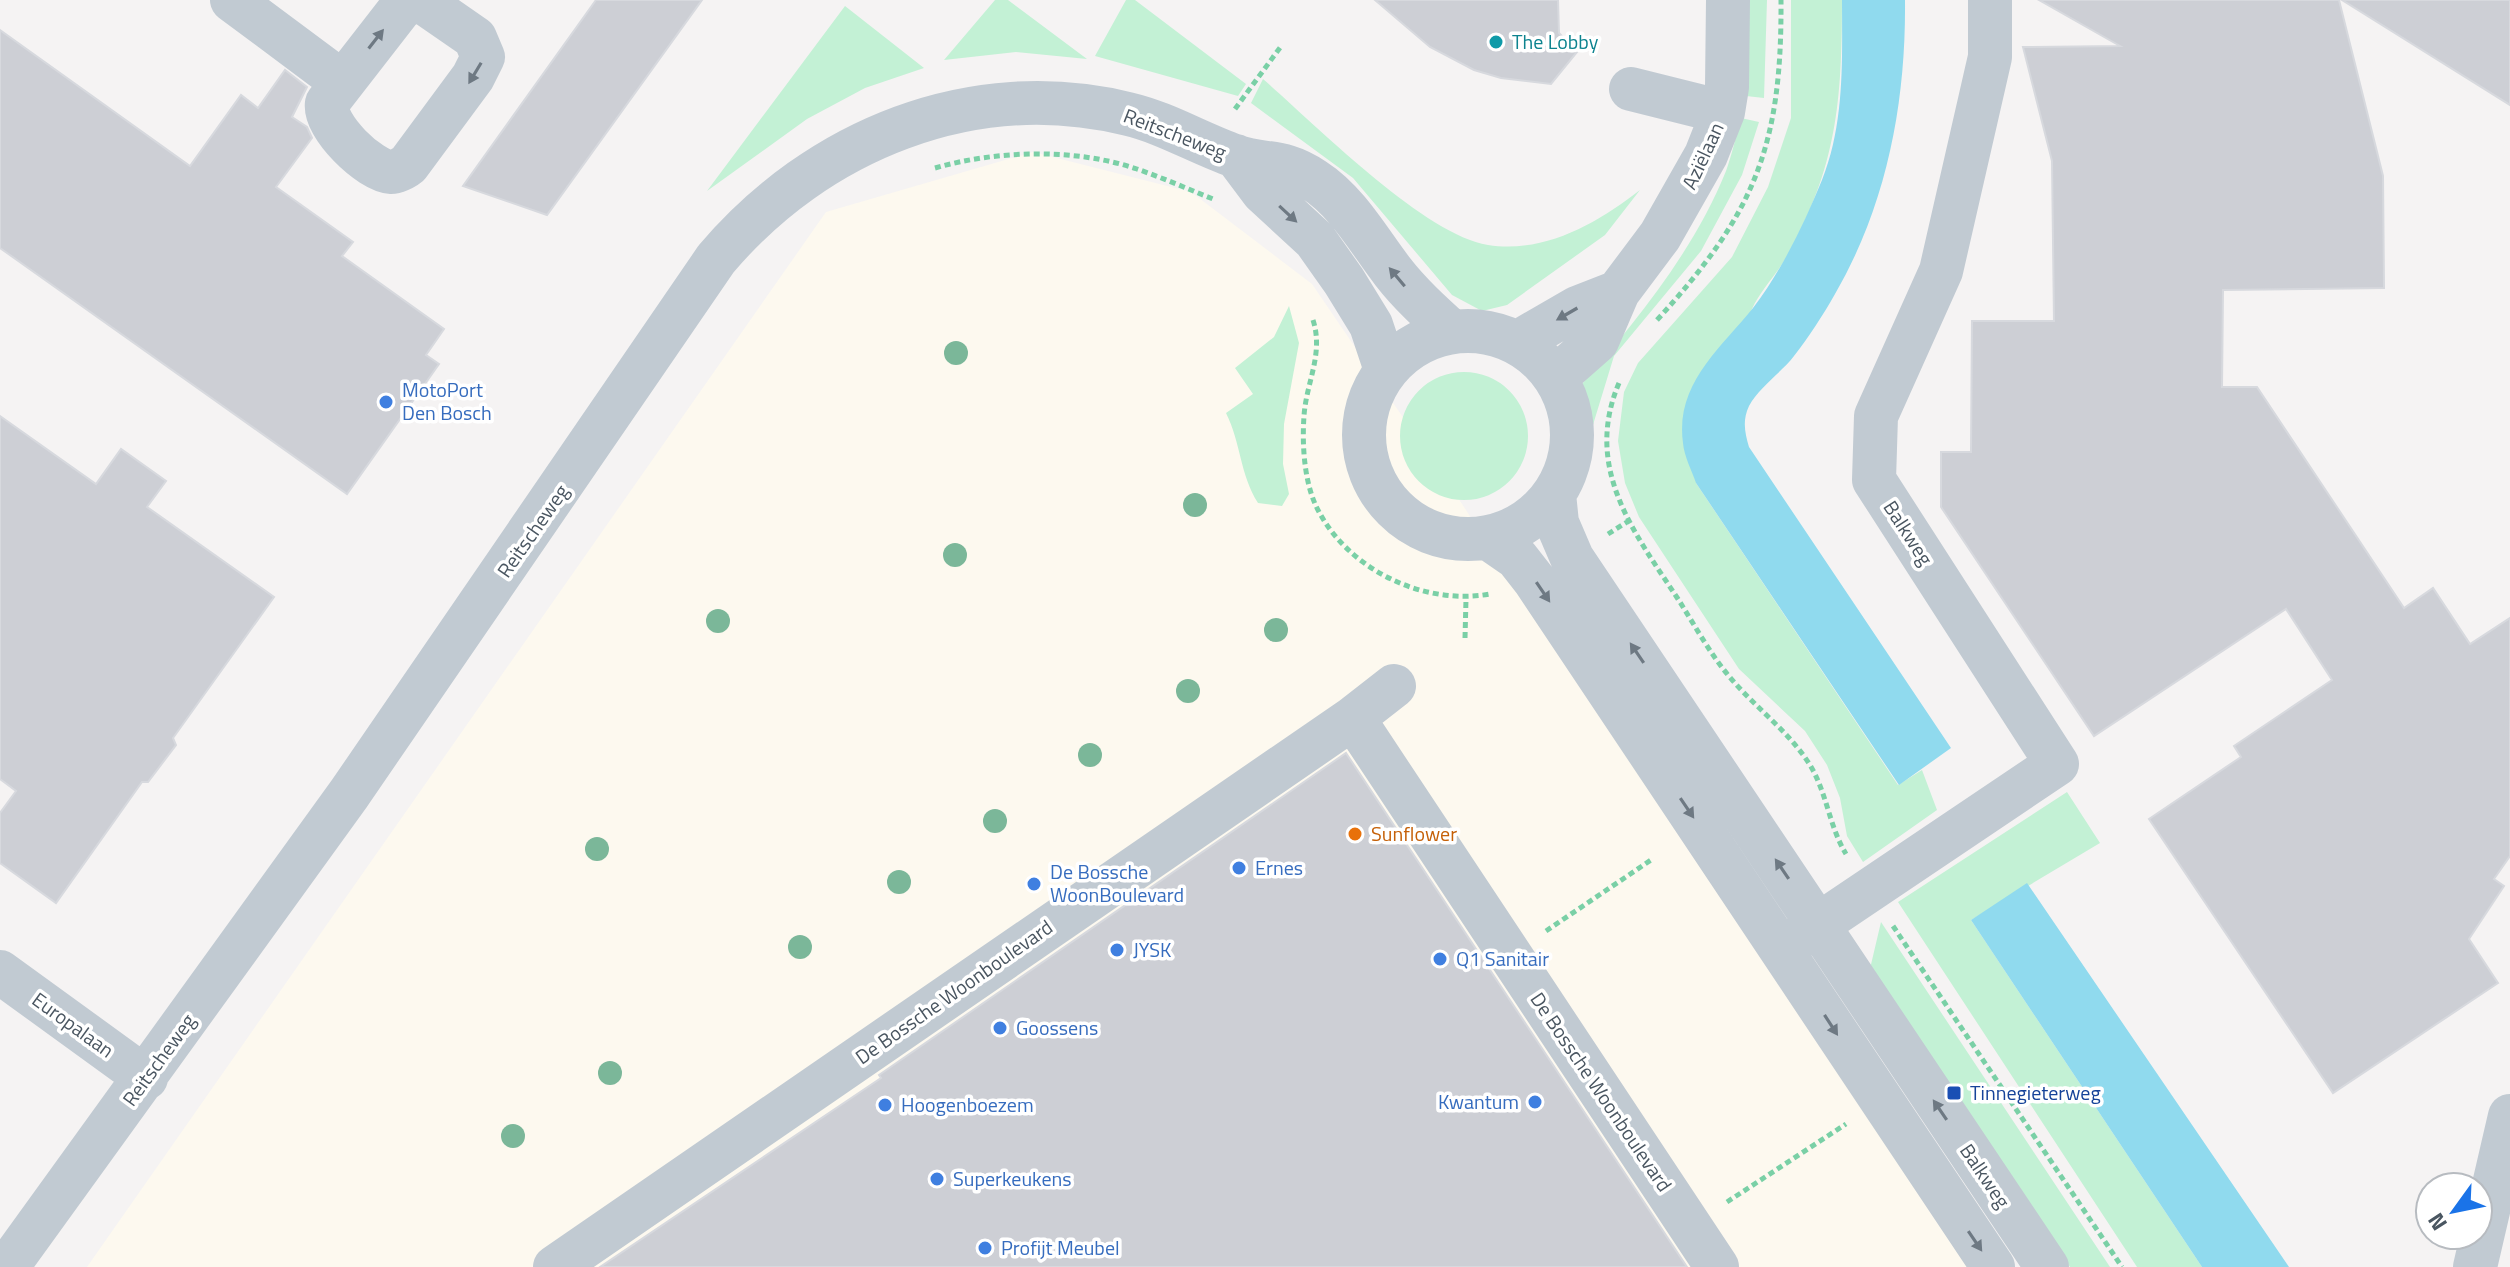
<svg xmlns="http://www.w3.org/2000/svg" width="2510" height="1267" font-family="'Titillium Web',sans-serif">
  <rect width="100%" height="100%" fill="#f5f3f3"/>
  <path fill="#fdf9ef" d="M 1033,152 L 1191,192 L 1312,284 L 1460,501 L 1967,1267 L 87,1267 L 826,212 Z"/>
  <path fill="#c3f1d5" d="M 995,0 L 1008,0 L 1087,59 L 1016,52 L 944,60 Z
    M 1126,0 L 1135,0 L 1246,84 L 1238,96 L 1095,56 Z
    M 1749,0 L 1767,0 L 1764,98 L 1746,96 Z
    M 1791,0 L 1842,0 C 1842,102 1837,167 1786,258 C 1776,275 1760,291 1752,309 C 1728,364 1715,426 1696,483 L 1898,785 L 1922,770 L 1937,810 L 1863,862 L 1847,836 L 1840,798 L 1827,765 L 1805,731 L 1739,669 L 1639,517 L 1625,483 L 1618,441 L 1624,392 L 1638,363 L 1732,257 L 1768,187 L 1791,118 Z
    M 845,6 L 924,68 L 865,88 L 807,119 L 707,191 Z
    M 1263,79 C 1315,124 1423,234 1488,245 C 1544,254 1598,223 1640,190 L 1605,235 L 1507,305 L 1482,311 L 1452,295 L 1353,178 L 1251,103 Z
    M 1741,118 L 1759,122 L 1742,175 L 1701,251 L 1614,356 L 1592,428 L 1576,391 C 1633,325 1693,253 1726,171 C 1732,155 1736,135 1741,118 Z
    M 1289,306 L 1299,343 L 1284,424 L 1283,464 L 1289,494 L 1282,506 L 1258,503 C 1240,475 1241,443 1226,413 L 1253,394 L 1235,368 L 1274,337 Z
    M1400 436a64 64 0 1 1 128 0a64 64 0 1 1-128 0Z
    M 2067,792 L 2100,843 L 1971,920 L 2202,1267 L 2137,1267 L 1898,902 Z
    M 1881,922 L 2110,1267 L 2070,1267 L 1869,973 Z"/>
  <path fill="#90daee" d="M 1842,0 L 1905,0 C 1906,103 1887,204 1835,294 C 1823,315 1809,337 1794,356 C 1781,373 1759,387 1749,406 C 1742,421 1745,433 1749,447 L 1951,748 L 1899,785 L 1696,483 C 1692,471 1684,456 1683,443 C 1675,384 1720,349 1753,308 C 1782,270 1804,224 1822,180 C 1845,123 1842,60 1842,0 Z
    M 2027,883 L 2289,1267 L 2202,1267 L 1971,920 Z"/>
  <path fill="#cdcfd5" stroke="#d7d9de" stroke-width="2" d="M 596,0 L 702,0 L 547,215 L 463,186 Z
    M 1375,0 L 1558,0 L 1559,33 L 1577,52 L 1551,84 L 1501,78 L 1474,70 L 1430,47 Z
    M 2039,0 L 2339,0 L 2383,176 L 2384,288 L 2223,290 L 2222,387 L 2257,387 L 2404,608 L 2433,588 L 2470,644 L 2510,618 L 2510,856 L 2494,879 L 2504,886 L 2469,939 L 2498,983 L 2333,1093 L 2149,819 L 2241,757 L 2234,746 L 2332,680 L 2286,609 L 2094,736 L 1941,507 L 1941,452 L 1971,452 L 1972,321 L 2054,321 L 2052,161 L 2023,47 L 2120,46 Z
    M 2342,0 L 2510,0 L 2510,105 Z
    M 0,30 L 190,166 L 241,95 L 258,108 L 285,70 L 307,87 L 292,117 L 307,127 L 312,138 L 276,187 L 353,242 L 342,256 L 444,329 L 426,355 L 439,364 L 347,494 L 0,248 Z
    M 0,416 L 96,484 L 121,449 L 166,481 L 147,507 L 274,597 L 173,738 L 176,745 L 148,782 L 142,782 L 56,903 L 0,863 L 0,813 L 16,791 L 0,779 Z
    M 1346,753 L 1687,1267 L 600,1267 L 881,1078 L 879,1075 Z"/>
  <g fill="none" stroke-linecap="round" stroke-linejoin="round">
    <path stroke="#7ad0a6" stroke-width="5" stroke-dasharray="6 4" stroke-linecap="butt" d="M 1235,109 L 1282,45
      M 935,168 C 998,150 1075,148 1137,169 C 1163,178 1188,189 1213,199
      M 1313,320 C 1324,354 1306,383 1304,416 C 1302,444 1304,480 1316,506 C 1346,569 1423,606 1490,594
      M 1657,320 C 1755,213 1782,146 1781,0
      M 1619,383 C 1583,468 1634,532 1678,599 C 1694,624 1709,652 1728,675 C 1754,707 1788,730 1810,765 C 1827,793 1829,826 1846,854
      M 1608,534 L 1627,522
      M 1465,638 L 1466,599
      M 1893,926 L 2122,1267
      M 1546,931 L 1651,860
      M 1727,1202 L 1846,1124"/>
    <path stroke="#c1cad2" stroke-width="44" d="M 232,0 L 342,82
      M 413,0 L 400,9 L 327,103 C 323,126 370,171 391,172 C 397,172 403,168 408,165 L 473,77 L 483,57 L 475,38 L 420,0
      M 1631,89 L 1723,112
      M 1236,156 L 1263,192 L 1315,240 L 1344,281 L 1371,325 L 1386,370
      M1364 435a104 104 0 1 1 208 0a104 104 0 1 1-208 0Z
      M 1520,341 L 1577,308 L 1618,292
      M 1555,378 L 1597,341 L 1618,292 L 1660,236 L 1706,155 L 1723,112 L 1727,87 L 1728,0
      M 1554,494 L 1557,523 L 1572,558 L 2047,1267
      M 1488,538 L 1517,558 L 1535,581 L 1993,1267
      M 1353,718 L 1717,1267
      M 1782,949 L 2057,764 L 1874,480 L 1876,416 L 1941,271 L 1990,57 L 1990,0
      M 0,972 L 146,1078
      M 7,1267 L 349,794 L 716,259 C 817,140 972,76 1128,114 C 1166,123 1198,143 1235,156 C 1266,167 1281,158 1314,180 C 1348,202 1369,241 1393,272 C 1410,294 1431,313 1452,332
      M 555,1267 L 1353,718 L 1394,686
      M 2475,1267 L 2510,1116"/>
  </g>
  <g fill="#7bb799">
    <circle cx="956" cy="353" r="12"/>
    <circle cx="1195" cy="505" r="12"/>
    <circle cx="955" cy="555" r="12"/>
    <circle cx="718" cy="621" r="12"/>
    <circle cx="1276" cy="630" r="12"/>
    <circle cx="1188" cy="691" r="12"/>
    <circle cx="1090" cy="755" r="12"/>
    <circle cx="995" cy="821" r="12"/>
    <circle cx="597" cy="849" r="12"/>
    <circle cx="899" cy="882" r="12"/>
    <circle cx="800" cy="947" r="12"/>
    <circle cx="610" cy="1073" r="12"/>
    <circle cx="513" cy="1136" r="12"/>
  </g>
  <defs><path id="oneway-solid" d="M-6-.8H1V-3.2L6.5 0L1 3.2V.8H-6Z" transform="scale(2)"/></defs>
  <g fill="#6e7983">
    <use href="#oneway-solid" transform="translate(376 39) rotate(-52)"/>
    <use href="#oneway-solid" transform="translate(475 73) rotate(121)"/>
    <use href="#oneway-solid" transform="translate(1288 214) rotate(43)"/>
    <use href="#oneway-solid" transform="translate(1397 277) rotate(-130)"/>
    <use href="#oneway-solid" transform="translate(1567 314) rotate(150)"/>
    <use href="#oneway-solid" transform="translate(1543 592) rotate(56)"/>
    <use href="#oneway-solid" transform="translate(1637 653) rotate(-124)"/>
    <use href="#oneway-solid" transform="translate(1687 808) rotate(56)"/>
    <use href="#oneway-solid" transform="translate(1782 869) rotate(-124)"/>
    <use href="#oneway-solid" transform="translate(1831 1025) rotate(57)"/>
    <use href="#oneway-solid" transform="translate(1940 1110) rotate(-124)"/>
    <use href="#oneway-solid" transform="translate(1975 1241) rotate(56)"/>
  </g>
  <circle fill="#0f9aa8" stroke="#fff" stroke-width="3" cx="1496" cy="42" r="8"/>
  <g fill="#3f7fe0" stroke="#fff" stroke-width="3">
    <circle cx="386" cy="402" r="8"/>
    <circle cx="1239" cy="868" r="8"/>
    <circle cx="1034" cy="884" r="8"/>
    <circle cx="1117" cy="950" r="8"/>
    <circle cx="1440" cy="959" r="8"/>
    <circle cx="1000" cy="1028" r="8"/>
    <circle cx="1535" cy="1102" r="8"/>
    <circle cx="885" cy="1105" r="8"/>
    <circle cx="937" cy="1179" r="8"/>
    <circle cx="985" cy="1248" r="8"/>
  </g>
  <circle fill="#e8710a" stroke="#fff" stroke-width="3" cx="1355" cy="834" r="8"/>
  <rect fill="#1a4fb4" stroke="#fff" stroke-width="3" x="1946" y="1085" width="16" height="16" rx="4"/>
  <g text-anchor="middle" stroke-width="7" stroke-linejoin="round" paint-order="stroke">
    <g font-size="20" fill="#0d838f" stroke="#fff" text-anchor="start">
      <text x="1512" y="49">The Lobby</text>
    </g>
    <g font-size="20" fill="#4a5661" stroke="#fff">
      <text transform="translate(1175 134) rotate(21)" y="7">Reitscheweg</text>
      <text transform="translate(1703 156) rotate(-65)" y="7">Aziëlaan</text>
      <text transform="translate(533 531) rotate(-55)" y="7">Reitscheweg</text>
      <text transform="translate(1908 533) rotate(57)" y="7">Balkweg</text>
      <text transform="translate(954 992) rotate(-35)" y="7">De Bossche Woonboulevard</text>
      <text transform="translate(73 1025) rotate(36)" y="7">Europalaan</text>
      <text transform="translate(159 1060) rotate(-54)" y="7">Reitscheweg</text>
      <text transform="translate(1601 1092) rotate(56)" y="7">De Bossche Woonboulevard</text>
      <text transform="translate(1985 1176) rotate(56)" y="7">Balkweg</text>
    </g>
    <g font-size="20" fill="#366cbe" stroke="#fff" text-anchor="start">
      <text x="402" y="397">MotoPort<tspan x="402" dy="23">Den Bosch</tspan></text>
      <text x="1255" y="875">Ernes</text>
      <text x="1050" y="879">De Bossche<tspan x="1050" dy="23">WoonBoulevard</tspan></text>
      <text x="1133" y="957">JYSK</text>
      <text x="1456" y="966">Q1 Sanitair</text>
      <text x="1016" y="1035">Goossens</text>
      <text x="1519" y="1109" text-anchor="end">Kwantum</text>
      <text x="901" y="1112">Hoogenboezem</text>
      <text x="953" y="1186">Superkeukens</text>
      <text x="1001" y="1255">Profijt Meubel</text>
    </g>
    <g font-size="20" fill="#c56008" stroke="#fff" text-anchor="start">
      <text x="1371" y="841">Sunflower</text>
    </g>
    <g font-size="20" fill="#164399" stroke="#fff" text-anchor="start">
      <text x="1970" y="1100">Tinnegieterweg</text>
    </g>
  </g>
  <g transform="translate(2454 1211) rotate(237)"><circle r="38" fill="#ffffff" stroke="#b7bbc0" stroke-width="2"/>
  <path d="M0-6L14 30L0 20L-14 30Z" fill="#1a73e8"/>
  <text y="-12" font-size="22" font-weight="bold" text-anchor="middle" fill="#4a5661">N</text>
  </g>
</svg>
